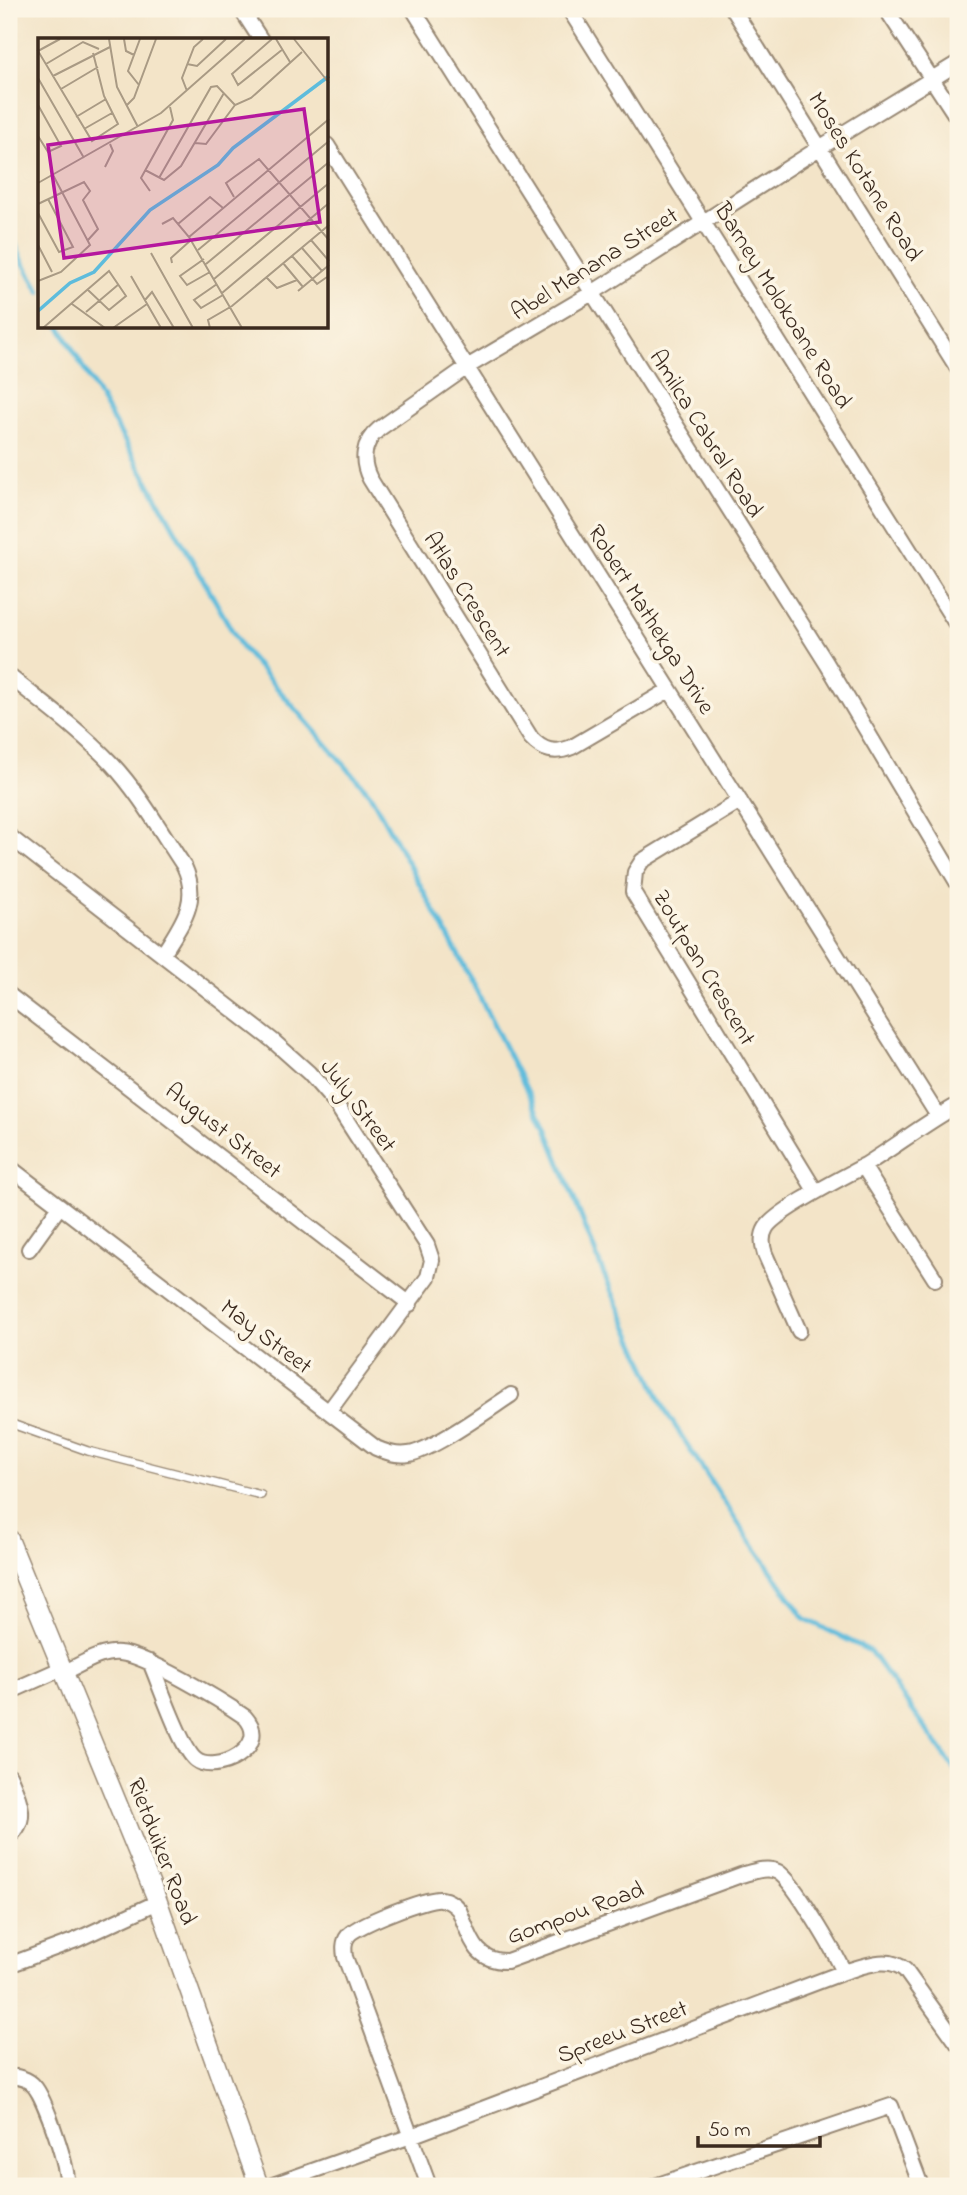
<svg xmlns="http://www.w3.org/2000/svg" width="967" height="2195" font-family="'Indie Flower',sans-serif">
  <rect width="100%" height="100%" fill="#fcf5e5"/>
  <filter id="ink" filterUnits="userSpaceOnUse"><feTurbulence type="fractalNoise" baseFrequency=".0143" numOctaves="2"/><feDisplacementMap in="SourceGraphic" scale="14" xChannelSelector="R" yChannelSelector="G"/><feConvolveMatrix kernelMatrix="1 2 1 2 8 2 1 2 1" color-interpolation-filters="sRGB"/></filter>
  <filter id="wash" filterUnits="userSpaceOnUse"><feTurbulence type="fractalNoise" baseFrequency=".00686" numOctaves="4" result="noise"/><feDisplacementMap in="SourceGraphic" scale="28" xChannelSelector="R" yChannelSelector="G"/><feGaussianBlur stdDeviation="1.57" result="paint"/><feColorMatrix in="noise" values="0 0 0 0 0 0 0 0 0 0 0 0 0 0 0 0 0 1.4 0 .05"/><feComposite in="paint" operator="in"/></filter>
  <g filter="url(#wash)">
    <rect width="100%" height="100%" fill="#f3e4c8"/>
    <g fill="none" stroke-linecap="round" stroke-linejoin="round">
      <path stroke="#5ebcdc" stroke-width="5" d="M 9,229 L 23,262 L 40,292
        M 60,327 L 242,648 L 370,794 L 459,956 L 546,1128 L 603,1272 L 666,1412 L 740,1526 L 804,1618 L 870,1651 L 958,1774"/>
    </g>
  </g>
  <g filter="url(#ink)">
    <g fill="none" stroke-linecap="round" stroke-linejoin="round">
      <defs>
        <path id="service" d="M 9,1423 L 88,1451 L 261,1495"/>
        <path id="minor" d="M 241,9 L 261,40
          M 413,9 L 827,664 L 958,884
          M 569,9 L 958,627
          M 733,9 L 958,369
          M 886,9 L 958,119
          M 327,145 L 938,1116
          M 9,676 C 44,704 81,731 112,764 C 140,794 161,832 184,866 C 201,902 181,924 163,954
          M 669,690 L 572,747 C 555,754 543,751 531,738 L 370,479 C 361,461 362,443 379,429 L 467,367 L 592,293 L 821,147 L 958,63
          M 740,801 L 642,861 L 635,872 L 633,892 L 816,1192
          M 9,836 L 272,1040 L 309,1073 L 336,1104 L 427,1245 L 432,1260 L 428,1277 L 329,1411
          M 9,995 L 410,1304
          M 863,1166 L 935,1279
          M 9,1167 L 376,1448 C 387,1453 397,1456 409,1454 C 433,1450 488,1410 511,1395
          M 29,1249 L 60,1206
          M 799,1331 L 765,1254 C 762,1245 761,1236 766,1228 C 776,1211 842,1178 862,1167 C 895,1147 925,1123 958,1105
          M 65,1672 C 82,1664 101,1651 120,1653 C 146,1655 222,1701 245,1717 C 273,1748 215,1775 196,1760 C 181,1749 159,1682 150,1662
          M 9,1692 L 63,1668
          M 9,1775 C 18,1796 31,1820 9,1836
          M 9,1965 L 76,1940 L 158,1902
          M 9,2077 C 18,2076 28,2079 34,2086 C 45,2098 70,2171 67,2186
          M 270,2186 L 411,2136 L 844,1972 C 864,1966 888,1955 905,1970 L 958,2044
          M 429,2186 L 345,1957 C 344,1950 343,1942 348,1936 C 355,1925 428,1897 441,1899 C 448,1900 454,1904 459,1910 C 470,1935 474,1962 507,1961 L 741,1875 C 752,1872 767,1866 778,1872 C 794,1881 835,1953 844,1972
          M 655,2186 L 891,2106 L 921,2186"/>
        <path id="tertiary" d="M 9,1539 L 158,1902 L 259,2186"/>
      </defs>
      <use href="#service" stroke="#978773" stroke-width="10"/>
      <use href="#minor" stroke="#978773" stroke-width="18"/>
      <use href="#tertiary" stroke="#978773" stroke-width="21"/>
      <use href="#service" stroke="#fff" stroke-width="7"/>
      <use href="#minor" stroke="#fff" stroke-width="14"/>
      <use href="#tertiary" stroke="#fff" stroke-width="18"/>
    </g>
  </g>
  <g text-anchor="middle" stroke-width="7" stroke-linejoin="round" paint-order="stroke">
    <g font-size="24" fill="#3b2a1e" stroke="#fcf5e5">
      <text transform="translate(866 176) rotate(58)" y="8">Moses Kotane Road</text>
      <text transform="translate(594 263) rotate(-32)" y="8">Abel Manana Street</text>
      <text transform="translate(784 305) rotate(58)" y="8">Barney Molokoane Road</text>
      <text transform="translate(707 433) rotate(58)" y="8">Amilca Cabral Road</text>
      <text transform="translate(468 594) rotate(58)" y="8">Atlas Crescent</text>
      <text transform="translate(652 619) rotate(58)" y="8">Robert Mathekga Drive</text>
      <text transform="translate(705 967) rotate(59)" y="8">Zoutpan Crescent</text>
      <text transform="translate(359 1105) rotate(53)" y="8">July Street</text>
      <text transform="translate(224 1130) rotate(38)" y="8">August Street</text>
      <text transform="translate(267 1336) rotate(37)" y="8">May Street</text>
      <text transform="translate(163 1851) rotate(69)" y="8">Rietduiker Road</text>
      <text transform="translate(575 1912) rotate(-20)" y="8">Gompou Road</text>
      <text transform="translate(622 2031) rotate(-21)" y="8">Spreeu Street</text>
    </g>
  </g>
  <g transform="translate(38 38)">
    <rect width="290" height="290" fill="#f3e4c8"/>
    <path fill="none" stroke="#5ebcdc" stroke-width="3.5" d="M 0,273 L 32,245 L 56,234 L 112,172 L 180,127 L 195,110 L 291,38"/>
    <path fill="none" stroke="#a99a84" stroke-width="2" d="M 22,1 L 0,13 L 54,103 L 80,86 L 66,58 L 55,15M 71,1 L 79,49 L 100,89M 86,1 L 88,13 L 96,17M 234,1 L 194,36 L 200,47 L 245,11M 238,1 L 252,24M 256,1 L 291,45M 8,26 L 45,4 L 61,11M 149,26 L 159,28 L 188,1M 15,38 L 72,9M 0,40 L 46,120M 101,47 L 90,33 L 102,1M 23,51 L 60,29M 149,53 L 144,40 L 156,9 L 165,1M 0,67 L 23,108 L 10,114 L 0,98M 88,68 L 96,60 L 118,1M 38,79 L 68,61M 46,91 L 74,75M 157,105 L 168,106 L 197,67 L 213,60 L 264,14M 67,129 L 75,113 L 72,106M 107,132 L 126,142 L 143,128 L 186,55M 121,140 L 173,49 L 179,48 L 197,67M 0,145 L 123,75 L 207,1M 112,153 L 103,140 L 135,82 L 132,69M 196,159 L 188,145 L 221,121 L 291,202M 0,166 L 46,144 L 52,153 L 45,162 L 60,191 L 50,202M 0,175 L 21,214 L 35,209 L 10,161M 124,186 L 135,180 L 151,199 L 204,290M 140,186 L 172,159 L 185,170M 151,199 L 291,81M 273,202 L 291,223M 0,207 L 14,234M 264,210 L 284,233M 160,212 L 291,103M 113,215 L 155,290M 254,218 L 279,246 L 289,239M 166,221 L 142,238 L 149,247 L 172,234M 134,225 L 133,220 L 153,202M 245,225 L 265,249M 168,226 L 291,124M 93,238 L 123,290M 228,239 L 239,250 L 259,242M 176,241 L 291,145M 0,243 L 23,234 L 52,207 L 15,137M 179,246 L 156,262 L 163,270 L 185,257M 260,253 L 291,227M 184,255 L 291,165M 107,262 L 114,254 L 136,290M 34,266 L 67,290M 48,274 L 81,246M 5,290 L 71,233 L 88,258 L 71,272 L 50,252M 75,290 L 109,266M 172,290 L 170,282 L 194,268 L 291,187"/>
    <path fill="#b5179e" fill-opacity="0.15" stroke="#b5179e" stroke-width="3.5" d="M 266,71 L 282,184 L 26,220 L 10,107 Z"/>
    <rect width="290" height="290" fill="none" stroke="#3b2a1e" stroke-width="3.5"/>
  </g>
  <rect width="967" height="2195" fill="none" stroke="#fcf5e5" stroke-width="35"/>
  <path d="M698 2136v10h122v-10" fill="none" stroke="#3b2a1e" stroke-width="3.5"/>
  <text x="708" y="2136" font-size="21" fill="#3b2a1e" stroke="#fcf5e5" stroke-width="5" paint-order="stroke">50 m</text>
</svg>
